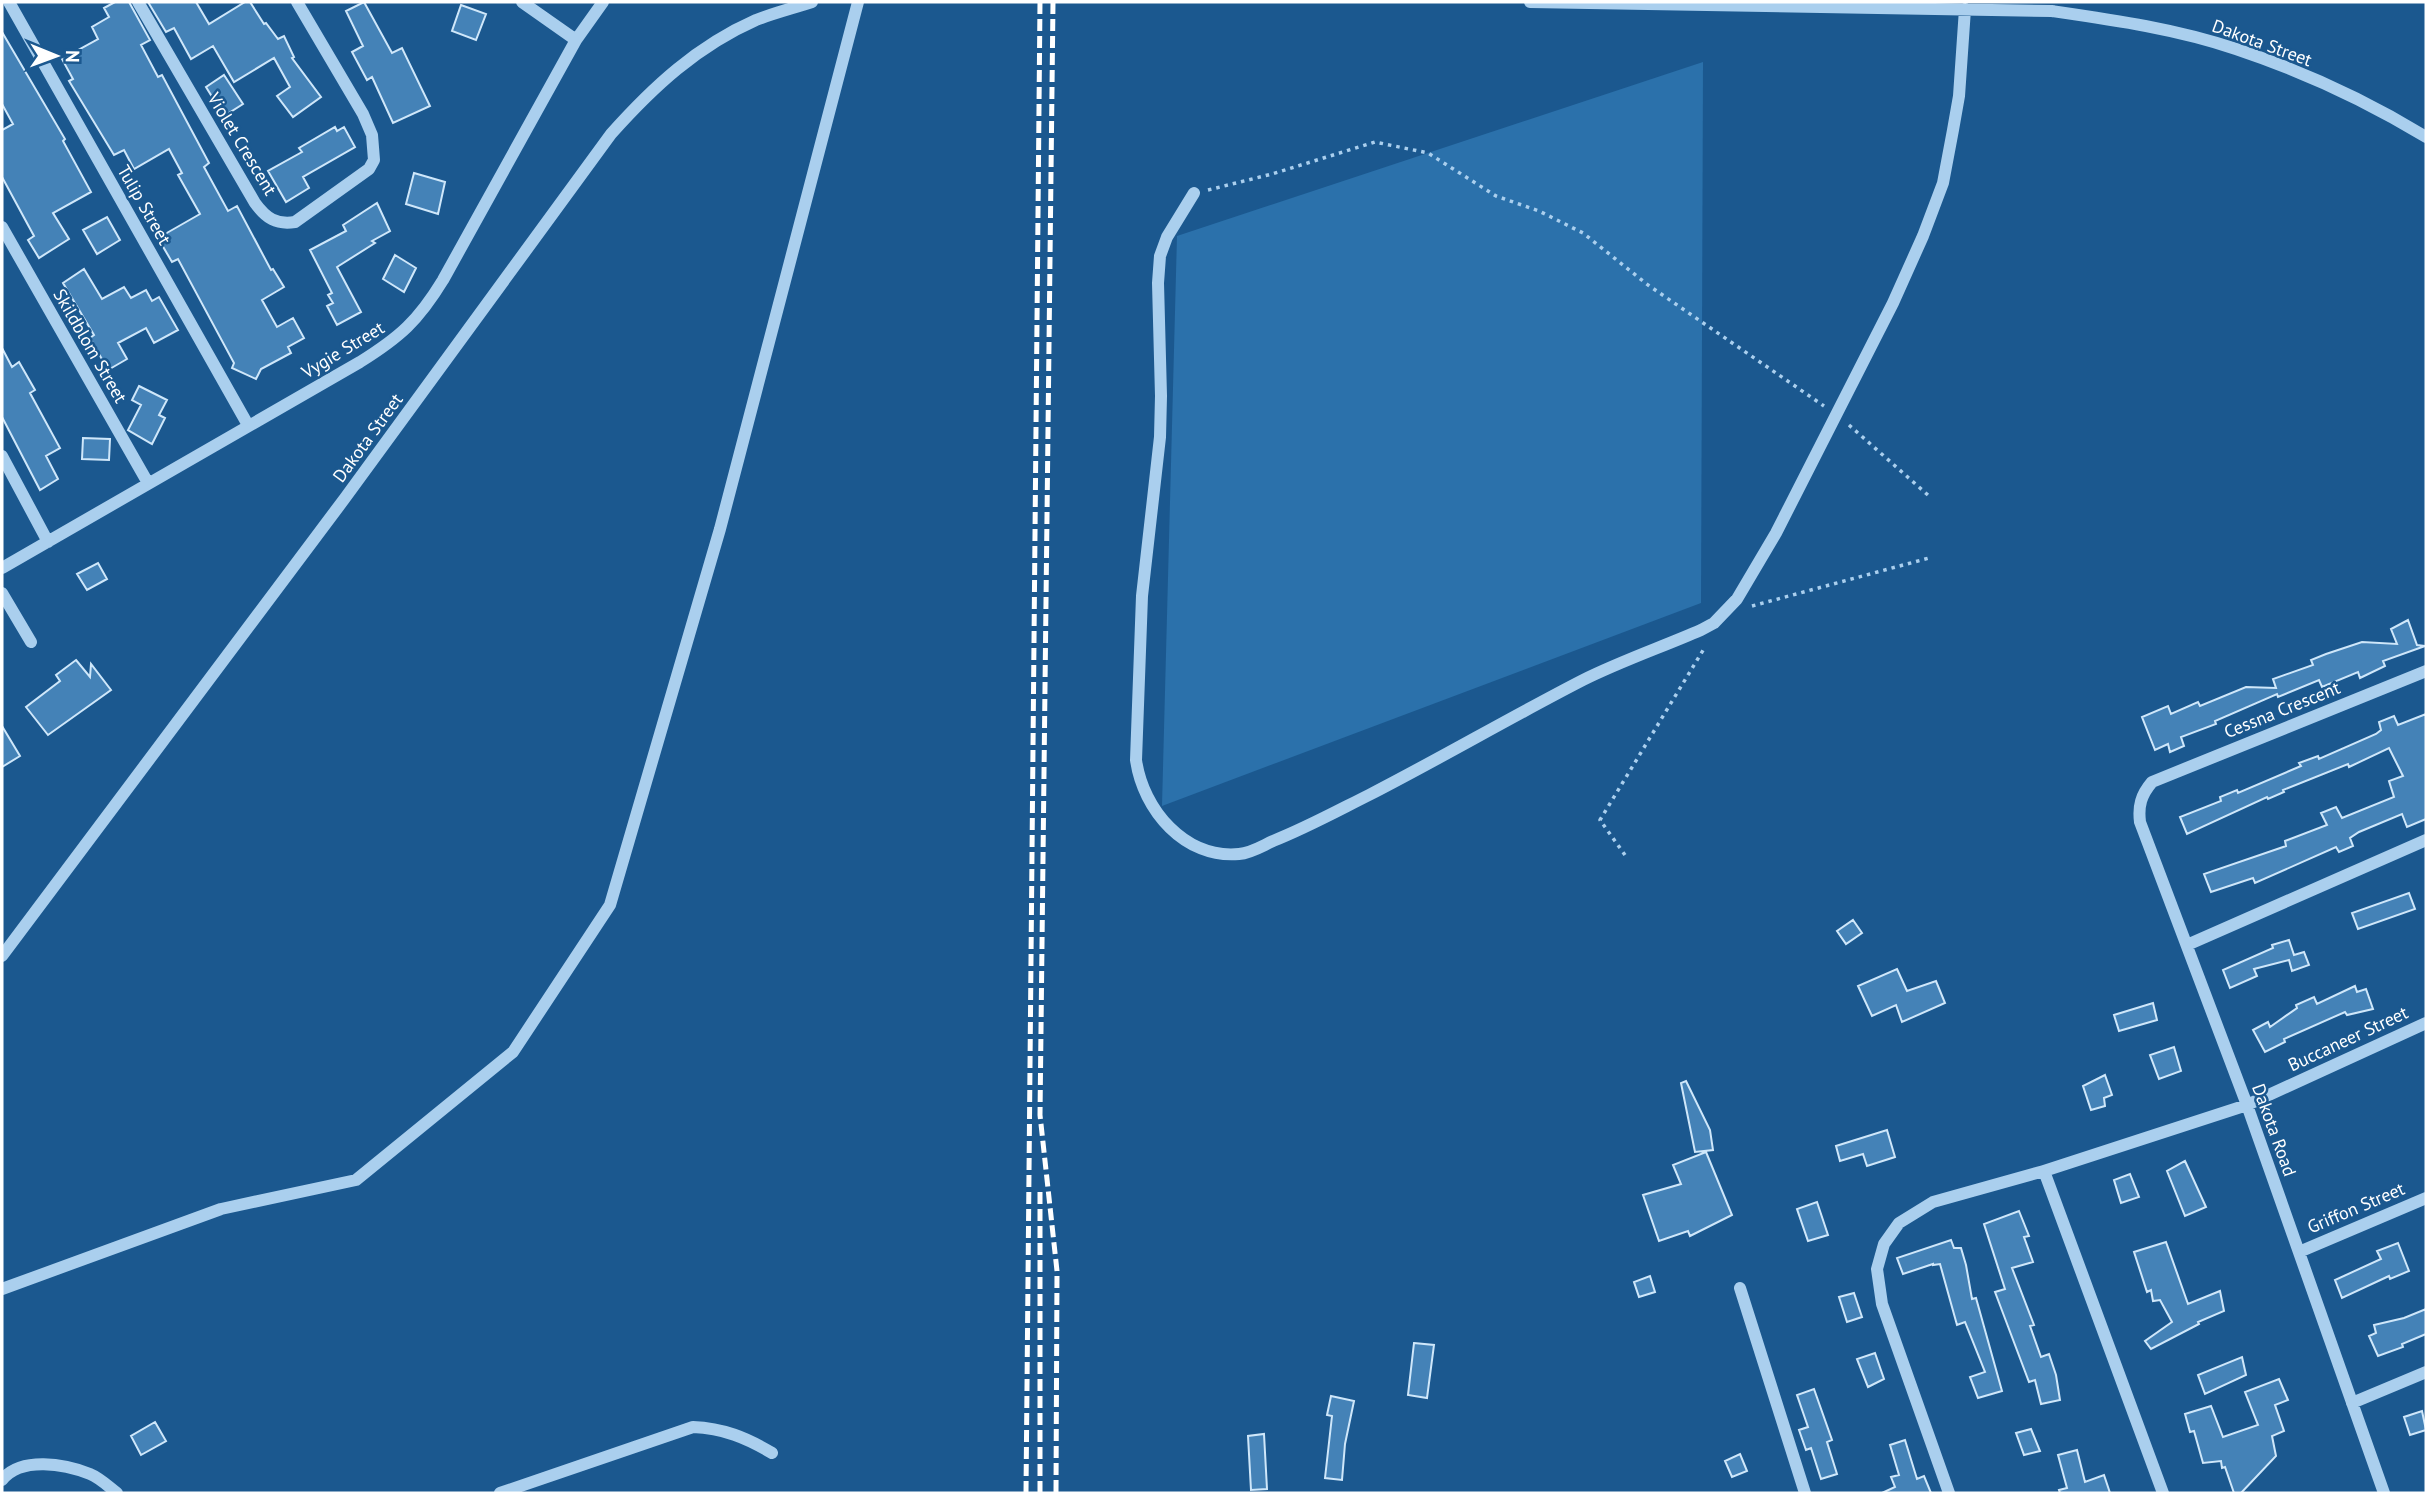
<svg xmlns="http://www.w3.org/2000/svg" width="2428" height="1495" font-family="'PT Sans',sans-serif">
  <rect width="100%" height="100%" fill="#1b588f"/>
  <path fill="#2b71ab" d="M 1703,62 L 1701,603 L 1162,806 L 1177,236 Z"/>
  <path fill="#4482b7" stroke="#cfe7fa" stroke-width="2" d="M 115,2 L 129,2 L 150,40 L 141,45 L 158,77 L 162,75 L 209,163 L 204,167 L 228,211 L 237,206 L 271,270 L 273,269 L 284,287 L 262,300 L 277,327 L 293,318 L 304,338 L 288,347 L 291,353 L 261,369 L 256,379 L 232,368 L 234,363 L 178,259 L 172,262 L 158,238 L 200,214 L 178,175 L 182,173 L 169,149 L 134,169 L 124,150 L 114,155 L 69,81 L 73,79 L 62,59 L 98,39 L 92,27 L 109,17 L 104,8 Z
    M 148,2 L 196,2 L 209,24 L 245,2 L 250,2 L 264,24 L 266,23 L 278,39 L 284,36 L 294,57 L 292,58 L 321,97 L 293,117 L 277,96 L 290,87 L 274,58 L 234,82 L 213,46 L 191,59 L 174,28 L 166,32 Z
    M 364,2 L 392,53 L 402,48 L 430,106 L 393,123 L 372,77 L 367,80 L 352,52 L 363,46 L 346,11 Z
    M 461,5 L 486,14 L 476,40 L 452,31 Z
    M 2,32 L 65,139 L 63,141 L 91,192 L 53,213 L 69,239 L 39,258 L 28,240 L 34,236 L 2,177 L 2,130 L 13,124 L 2,104 Z
    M 224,75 L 243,104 L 224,116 L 206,87 Z
    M 335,127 L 337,131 L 344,127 L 355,147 L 303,177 L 309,188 L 286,202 L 268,171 L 302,152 L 299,148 Z
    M 414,173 L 445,182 L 438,214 L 406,204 Z
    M 377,203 L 390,231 L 372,241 L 375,243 L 337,267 L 361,312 L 337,325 L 327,306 L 333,303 L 328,295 L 332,293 L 310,250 L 346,231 L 343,225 Z
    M 107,217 L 120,240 L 97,254 L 83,230 Z
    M 395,255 L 416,268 L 404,292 L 383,279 Z
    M 84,269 L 102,299 L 124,287 L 131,298 L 146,290 L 152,301 L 159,297 L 178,330 L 154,343 L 146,328 L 118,343 L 127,359 L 108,370 L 90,338 L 94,335 L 63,283 Z
    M 2,348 L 12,367 L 19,362 L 35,390 L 30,393 L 60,448 L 46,456 L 58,479 L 40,490 L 2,417 Z
    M 139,386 L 167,400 L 159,415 L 165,418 L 152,444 L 128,430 L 141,405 L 132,400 Z
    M 83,438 L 110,439 L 109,460 L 82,459 Z
    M 98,563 L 107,579 L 87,590 L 77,574 Z
    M 2408,620 L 2417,645 L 2425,646 L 2383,661 L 2385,666 L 2360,678 L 2358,672 L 2322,687 L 2319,680 L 2278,697 L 2277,694 L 2215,721 L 2216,724 L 2181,737 L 2184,746 L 2170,752 L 2168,744 L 2155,750 L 2142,717 L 2168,706 L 2171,714 L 2198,702 L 2200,706 L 2246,687 L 2276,688 L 2273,679 L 2313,665 L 2311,660 L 2326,654 L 2362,642 L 2397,644 L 2391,629 Z
    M 76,660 L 90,677 L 91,664 L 111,690 L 48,735 L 26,707 L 60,681 L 56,675 Z
    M 2426,714 L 2426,819 L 2407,827 L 2402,814 L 2359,832 L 2350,838 L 2353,846 L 2339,852 L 2336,847 L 2255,883 L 2253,878 L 2211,892 L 2204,874 L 2286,846 L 2285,841 L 2327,825 L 2321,813 L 2336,807 L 2342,818 L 2394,797 L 2389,781 L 2403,776 L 2389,748 L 2349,767 L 2348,764 L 2283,790 L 2284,792 L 2268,799 L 2267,797 L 2187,834 L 2180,817 L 2221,801 L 2220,797 L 2237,790 L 2238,793 L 2301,766 L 2299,763 L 2318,756 L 2319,759 L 2376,734 L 2381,730 L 2379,722 L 2394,716 L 2398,725 Z
    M 2,726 L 20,756 L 2,767 Z
    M 2409,893 L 2415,909 L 2358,929 L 2352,913 Z
    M 1853,920 L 1862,933 L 1846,944 L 1837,931 Z
    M 2289,940 L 2294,955 L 2304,952 L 2309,965 L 2292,971 L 2289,960 L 2254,969 L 2257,976 L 2230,988 L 2223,970 L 2273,948 L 2272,945 Z
    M 1897,969 L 1907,991 L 1936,981 L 1945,1003 L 1902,1022 L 1896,1005 L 1872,1016 L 1858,986 Z
    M 2355,986 L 2357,992 L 2366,989 L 2373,1009 L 2347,1015 L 2345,1012 L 2284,1039 L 2285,1042 L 2265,1052 L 2253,1030 L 2268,1022 L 2270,1027 L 2297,1008 L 2296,1005 L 2314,997 L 2317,1004 Z
    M 2153,1003 L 2157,1020 L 2119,1031 L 2114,1015 Z
    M 2174,1047 L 2181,1071 L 2159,1079 L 2150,1055 Z
    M 2105,1075 L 2112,1095 L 2104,1098 L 2105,1106 L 2091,1110 L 2083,1086 Z
    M 1686,1081 L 1710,1130 L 1713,1150 L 1695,1152 L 1681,1083 Z
    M 1887,1130 L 1895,1157 L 1867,1166 L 1863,1154 L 1840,1161 L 1836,1146 Z
    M 1706,1152 L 1732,1215 L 1690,1236 L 1688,1231 L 1659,1241 L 1643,1195 L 1681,1184 L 1673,1165 Z
    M 2185,1161 L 2206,1207 L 2185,1216 L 2167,1171 Z
    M 2130,1174 L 2139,1197 L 2121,1203 L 2114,1180 Z
    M 1817,1202 L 1828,1235 L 1808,1241 L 1797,1209 Z
    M 2019,1211 L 2029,1236 L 2024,1237 L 2033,1262 L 2012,1268 L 2034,1325 L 2030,1326 L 2041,1357 L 2049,1354 L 2056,1375 L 2060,1400 L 2041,1404 L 2035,1380 L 2029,1382 L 1995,1292 L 2005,1289 L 1984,1224 Z
    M 1951,1240 L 1954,1248 L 1961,1248 L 1966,1265 L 1972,1299 L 1976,1298 L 2002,1391 L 1978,1398 L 1970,1377 L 1985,1372 L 1965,1322 L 1957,1325 L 1940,1264 L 1933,1265 L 1933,1264 L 1903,1274 L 1897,1258 Z
    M 2166,1242 L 2188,1304 L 2220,1291 L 2224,1311 L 2198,1322 L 2199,1324 L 2151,1349 L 2145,1341 L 2172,1322 L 2160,1300 L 2153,1301 L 2151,1290 L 2147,1292 L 2134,1252 Z
    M 2398,1243 L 2409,1271 L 2390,1279 L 2389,1276 L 2342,1298 L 2335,1280 L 2381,1259 L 2377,1251 Z
    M 1650,1276 L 1655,1292 L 1639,1297 L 1634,1282 Z
    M 1854,1293 L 1862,1317 L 1847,1322 L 1839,1297 Z
    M 2426,1309 L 2426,1334 L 2402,1344 L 2403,1347 L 2378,1356 L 2369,1336 L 2376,1333 L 2374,1325 L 2404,1318 Z
    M 1414,1343 L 1434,1345 L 1427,1398 L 1408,1395 Z
    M 1875,1353 L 1884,1379 L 1868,1387 L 1857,1359 Z
    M 2242,1357 L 2246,1375 L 2205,1394 L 2198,1375 Z
    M 2279,1379 L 2288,1400 L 2275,1405 L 2284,1431 L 2272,1436 L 2276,1456 L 2241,1493 L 2234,1493 L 2225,1467 L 2222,1468 L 2221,1461 L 2203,1463 L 2194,1431 L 2190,1432 L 2185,1414 L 2211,1406 L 2223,1437 L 2258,1425 L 2245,1392 Z
    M 1814,1389 L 1832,1440 L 1827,1442 L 1837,1474 L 1821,1479 L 1811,1448 L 1806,1450 L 1799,1430 L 1808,1427 L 1797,1395 Z
    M 1331,1396 L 1354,1401 L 1345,1444 L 1342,1480 L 1325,1478 L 1332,1416 L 1327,1415 Z
    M 2422,1411 L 2426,1430 L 2410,1435 L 2404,1417 Z
    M 155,1422 L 166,1441 L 141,1455 L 131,1436 Z
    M 2031,1429 L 2040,1451 L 2024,1455 L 2016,1433 Z
    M 1264,1434 L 1267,1489 L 1251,1490 L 1248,1436 Z
    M 1905,1440 L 1917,1479 L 1924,1476 L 1931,1493 L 1882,1493 L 1895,1487 L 1891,1477 L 1899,1475 L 1890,1445 Z
    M 2077,1450 L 2085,1482 L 2104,1475 L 2110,1493 L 2060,1493 L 2059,1490 L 2067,1488 L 2058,1455 Z
    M 1740,1454 L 1747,1471 L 1732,1477 L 1725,1461 Z"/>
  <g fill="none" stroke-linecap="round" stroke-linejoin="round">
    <path stroke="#aacfee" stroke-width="3.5" stroke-dasharray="3.5 5" stroke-linecap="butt" d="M 1208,190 L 1272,174 L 1375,142 L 1428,153 L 1496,196 L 1539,211 L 1583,233 L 1648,285 L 1824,406
      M 1849,425 L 1929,496
      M 1752,606 L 1929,558
      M 1625,855 L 1600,820 L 1705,647"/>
    <path stroke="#aacfee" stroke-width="12" d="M 9,2 L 248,425
      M 138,2 L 255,203 C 266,218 276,225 295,222 L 369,169 L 374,160 L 372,135 L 363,114 L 297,2
      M 522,2 L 576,40
      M 1530,2 L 2052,11 C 2114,20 2177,29 2236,49 C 2302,71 2367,101 2426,137
      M 1194,193 L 1167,237 L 1160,256 L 1158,283 L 1161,396 L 1160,437 L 1142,596 L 1136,760 C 1143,810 1185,859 1239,854 C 1251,853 1262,846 1273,841 C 1306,828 1337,811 1369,795 C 1441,758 1511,717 1583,680 C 1621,661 1662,647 1701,630 L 1714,623 L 1737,599 L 1776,533 L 1893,303 L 1923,236 L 1943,183 L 1953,130 L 1959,96 L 1965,9
      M 2,227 L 148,483
      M 2,456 L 48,542
      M 2,568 L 360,362 C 400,337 418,321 443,280 L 576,40 L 603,2
      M 2,593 L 31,642
      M 2187,945 L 2426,840
      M 2,956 L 345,498 L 611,134 C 653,87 697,46 756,20 C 774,13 794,8 812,2
      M 2044,1171 L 2163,1493
      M 2299,1252 L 2426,1198
      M 1740,1288 L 1805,1493
      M 2,1289 L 221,1209 L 356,1180 L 513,1052 L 610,905 L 720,529 L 858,2
      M 2352,1403 L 2426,1372
      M 2,1480 C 21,1456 65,1464 90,1474 C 100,1478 109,1487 117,1493
      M 500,1493 L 693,1427 C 723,1428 747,1438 772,1453
      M 1949,1493 L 1882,1304 L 1877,1269 L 1884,1244 L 1899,1223 L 1933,1202 L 2044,1171 L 2247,1105 L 2426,1023
      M 2384,1493 L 2247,1105 L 2140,822 C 2138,806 2141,795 2152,782 L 2426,671"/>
    <path stroke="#fff" stroke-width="5" stroke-dasharray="12 5" stroke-linecap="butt" d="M 1053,2 L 1040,1115 L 1057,1271 L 1056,1493
      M 1026,1493 L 1040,2
      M 1040,1493 L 1040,1192"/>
  </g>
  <g text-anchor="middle" stroke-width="5" stroke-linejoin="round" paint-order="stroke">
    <g font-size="18" fill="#fff" stroke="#1b588f">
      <text transform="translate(2262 43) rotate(20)" y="6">Dakota Street</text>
      <text transform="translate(242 144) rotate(59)" y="6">Violet Crescent</text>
      <text transform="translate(144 205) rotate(60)" y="6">Tulip Street</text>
      <text transform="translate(90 346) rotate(60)" y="6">Skildblom Street</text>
      <text transform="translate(343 350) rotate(-31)" y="6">Vygie Street</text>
      <text transform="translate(368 438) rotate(-54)" y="6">Dakota Street</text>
      <text transform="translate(2282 710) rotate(-22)" y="6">Cessna Crescent</text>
      <text transform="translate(2348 1039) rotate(-25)" y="6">Buccaneer Street</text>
      <text transform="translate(2274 1130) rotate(70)" y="6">Dakota Road</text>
      <text transform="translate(2356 1208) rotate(-23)" y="6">Griffon Street</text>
    </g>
  </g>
  <rect width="2428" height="1495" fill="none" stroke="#ffffff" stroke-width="7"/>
  <g transform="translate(56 56) rotate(91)" stroke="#1b588f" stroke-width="5" paint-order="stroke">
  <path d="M0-5L12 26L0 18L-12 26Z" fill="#ffffff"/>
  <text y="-10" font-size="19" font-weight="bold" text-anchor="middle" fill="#ffffff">N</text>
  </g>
</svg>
